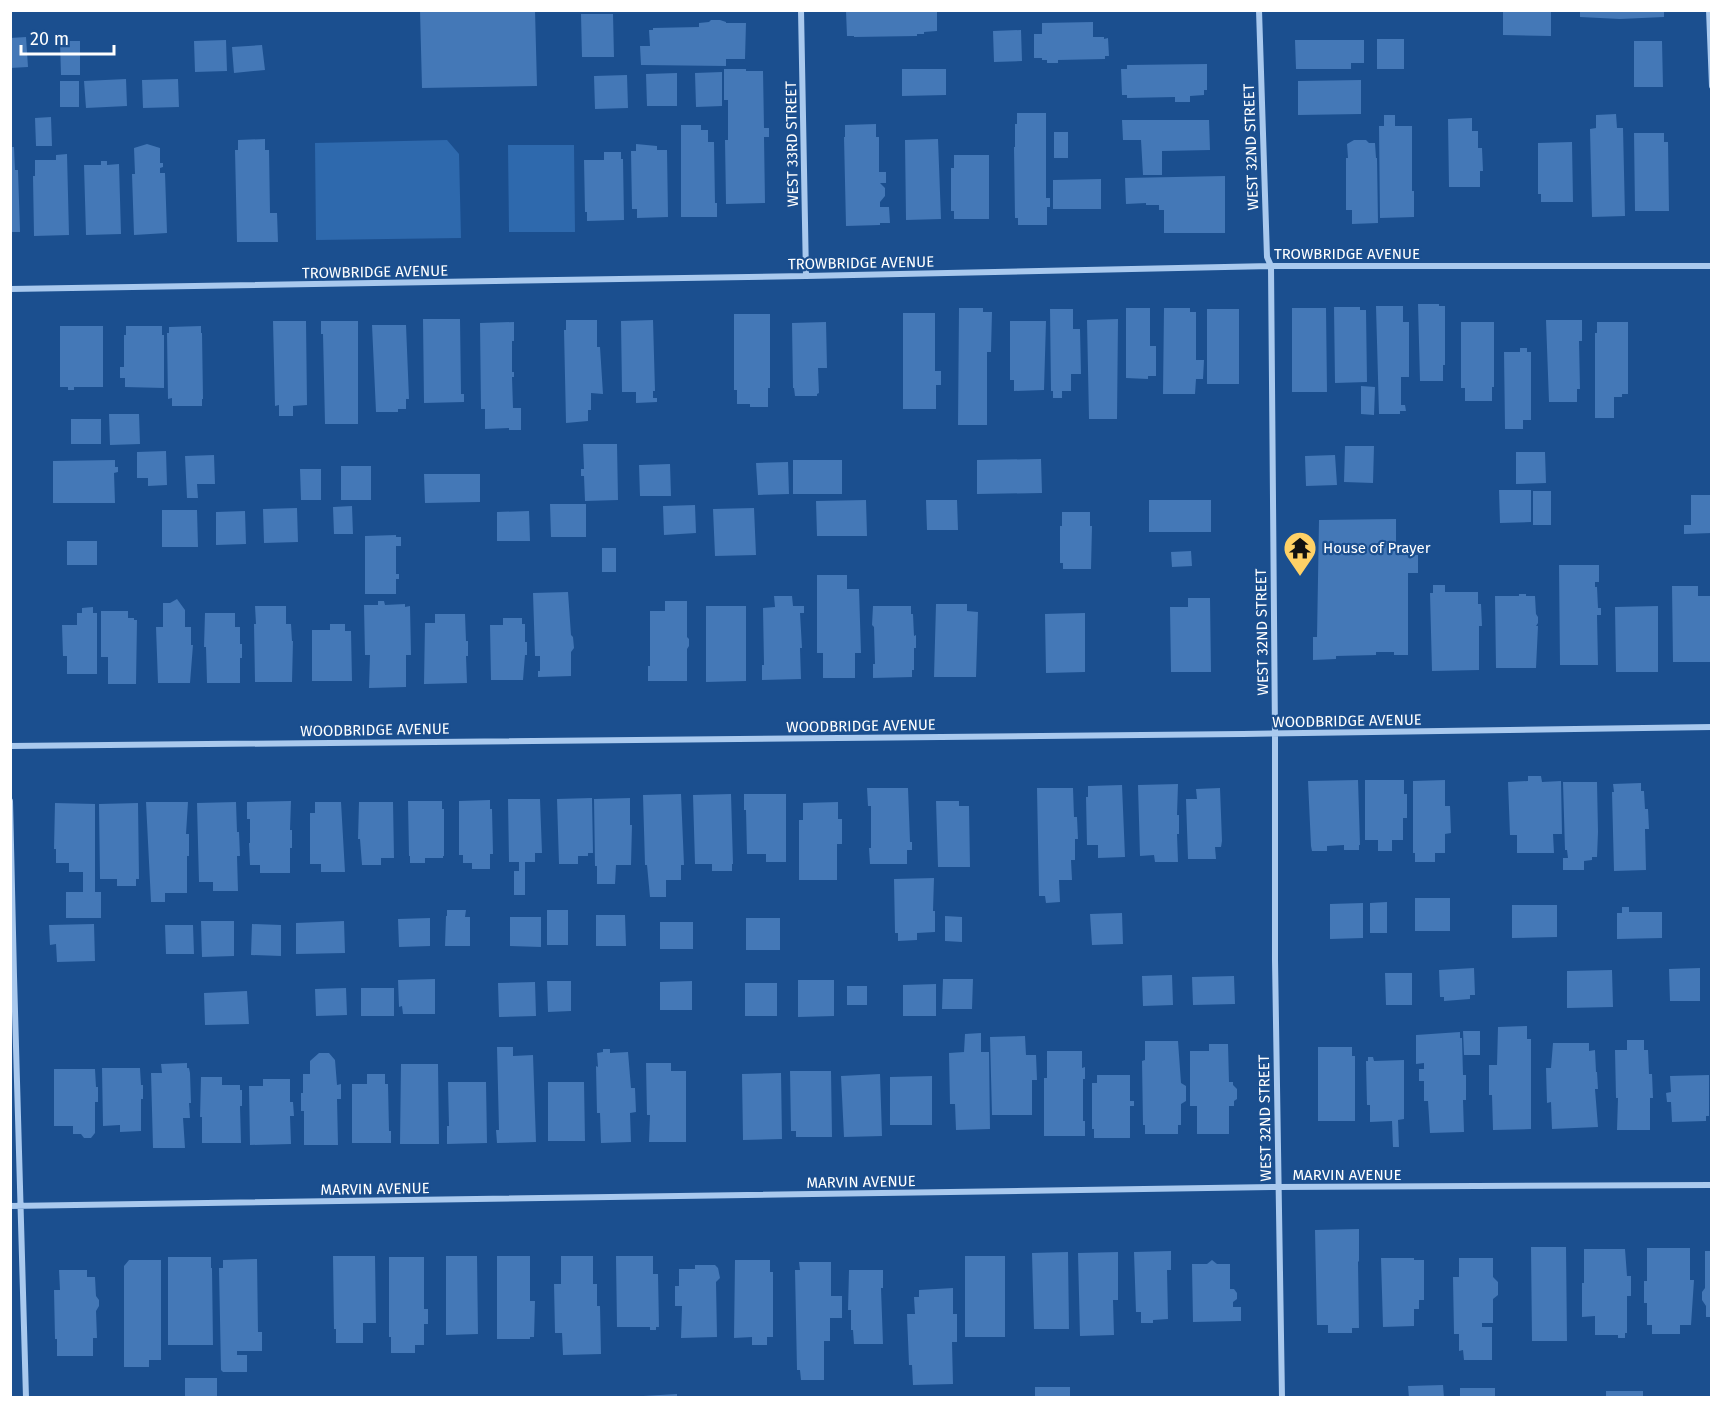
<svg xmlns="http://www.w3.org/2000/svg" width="1722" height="1408" font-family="'Fira Sans',sans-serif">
  <rect width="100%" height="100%" fill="#1b4f8f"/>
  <path fill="#2e69ad" d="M 447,140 L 459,154 L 461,238 L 316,240 L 315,143 Z
    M 508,145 L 574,145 L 575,232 L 509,232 Z"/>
  <path fill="#4478b7" d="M 420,10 L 535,10 L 537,86 L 422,88 Z
    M 873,10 L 937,10 L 937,31 L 924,32 L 924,34 L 917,34 L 917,36 L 854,37 L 854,36 L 847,36 L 846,11 Z
    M 1503,10 L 1551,10 L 1551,36 L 1503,35 Z
    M 1580,10 L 1664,10 L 1664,17 L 1620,19 L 1580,17 Z
    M 581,14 L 613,14 L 614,57 L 582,57 Z
    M 711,20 L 720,20 L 726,22 L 726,23 L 746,23 L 745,59 L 726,59 L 726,66 L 641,65 L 640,46 L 650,46 L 649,30 L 653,30 L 653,28 L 699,27 L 699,23 L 709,22 Z
    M 1093,22 L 1093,37 L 1104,37 L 1104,39 L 1108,38 L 1109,56 L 1105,56 L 1105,59 L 1058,60 L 1058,63 L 1047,63 L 1047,60 L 1042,60 L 1042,58 L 1034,58 L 1034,34 L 1042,34 L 1042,23 Z
    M 1021,30 L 1022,61 L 994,62 L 993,31 Z
    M 26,37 L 28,67 L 10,68 L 10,38 Z
    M 1377,39 L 1404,39 L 1404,69 L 1377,69 Z
    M 226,40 L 227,71 L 195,72 L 194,41 Z
    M 1295,40 L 1364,40 L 1364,63 L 1351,63 L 1351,69 L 1296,69 Z
    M 60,41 L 80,41 L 80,75 L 61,75 Z
    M 1634,41 L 1662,41 L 1663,87 L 1634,87 Z
    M 262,45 L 265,70 L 234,73 L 232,47 Z
    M 1207,64 L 1207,90 L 1204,90 L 1204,95 L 1190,96 L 1190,102 L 1175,102 L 1175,97 L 1127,98 L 1127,95 L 1122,95 L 1121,69 L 1127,69 L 1127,65 Z
    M 724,69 L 746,69 L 746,71 L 763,71 L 764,128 L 769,128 L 769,137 L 764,137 L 765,203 L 726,204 L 725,140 L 728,140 L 728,100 L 724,100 Z
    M 902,69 L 946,69 L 946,95 L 902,96 Z
    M 722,72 L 722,106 L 696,107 L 695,73 Z
    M 677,73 L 677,106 L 647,106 L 646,74 Z
    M 627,75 L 628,108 L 595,109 L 594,76 Z
    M 126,79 L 127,106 L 86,108 L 84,81 Z
    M 178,79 L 179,107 L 143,108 L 142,80 Z
    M 1361,80 L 1361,114 L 1298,115 L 1298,81 Z
    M 60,81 L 79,81 L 79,107 L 60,107 Z
    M 1017,113 L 1046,113 L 1046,198 L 1050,198 L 1050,207 L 1047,207 L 1047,225 L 1018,225 L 1018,218 L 1015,218 L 1014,147 L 1015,147 L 1015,124 L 1017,124 Z
    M 1616,114 L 1617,128 L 1623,128 L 1625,216 L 1592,217 L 1590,129 L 1596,128 L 1596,115 Z
    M 1384,115 L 1395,115 L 1395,126 L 1412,126 L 1412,191 L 1414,191 L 1414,217 L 1380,218 L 1379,126 L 1384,126 Z
    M 51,117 L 52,146 L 36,146 L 35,118 Z
    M 1472,118 L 1472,131 L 1478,131 L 1478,148 L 1482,148 L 1483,171 L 1480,171 L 1480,187 L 1449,187 L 1448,119 Z
    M 1122,120 L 1209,120 L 1210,150 L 1162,151 L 1162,175 L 1143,175 L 1141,140 L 1123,140 Z
    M 876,124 L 876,137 L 879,137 L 879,172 L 886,172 L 886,183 L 880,183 L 885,188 L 885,196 L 880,202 L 880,207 L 889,207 L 890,223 L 880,223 L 880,225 L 846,226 L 844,137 L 845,137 L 845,125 Z
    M 681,125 L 701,125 L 701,130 L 708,130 L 708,142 L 714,142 L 715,203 L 717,203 L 717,217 L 681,217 Z
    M 1054,132 L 1068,132 L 1068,158 L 1054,158 Z
    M 1634,133 L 1664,133 L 1664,142 L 1668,142 L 1669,211 L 1635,211 Z
    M 265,139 L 265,150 L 269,150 L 270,213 L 277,213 L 278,242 L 237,242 L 235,150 L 238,150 L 238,140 Z
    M 938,139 L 941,219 L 906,220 L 905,140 Z
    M 1354,140 L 1366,140 L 1369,143 L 1375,143 L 1376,158 L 1377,158 L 1378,223 L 1352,224 L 1352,210 L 1346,210 L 1346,158 L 1348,158 L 1347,144 Z
    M 1572,142 L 1573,202 L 1541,202 L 1541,194 L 1538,194 L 1538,143 Z
    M 147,144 L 160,148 L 160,163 L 163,163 L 163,167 L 160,168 L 160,173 L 165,173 L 167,233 L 134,235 L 132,174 L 135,174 L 134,148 Z
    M 636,144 L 657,146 L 657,150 L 667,150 L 668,217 L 637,218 L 637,209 L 632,209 L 631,151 L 636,151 Z
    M 10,147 L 14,147 L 15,170 L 18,170 L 20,232 L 10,232 Z
    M 604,152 L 621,152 L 621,159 L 623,159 L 624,220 L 587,221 L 587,212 L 585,212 L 584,160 L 604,160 Z
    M 67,154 L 69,235 L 34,236 L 33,176 L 35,176 L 35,160 L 56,160 L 56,155 Z
    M 954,155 L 989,155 L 989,219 L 954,219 L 954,211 L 951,211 L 951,168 L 954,168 Z
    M 101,161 L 107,161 L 107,165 L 119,164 L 121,234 L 86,235 L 84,165 L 101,165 Z
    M 1225,176 L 1225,233 L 1164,233 L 1164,210 L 1159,210 L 1159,205 L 1146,205 L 1146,203 L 1126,204 L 1125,178 Z
    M 1101,179 L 1101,209 L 1053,209 L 1053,180 Z
    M 1418,304 L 1439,304 L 1439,306 L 1445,306 L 1445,365 L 1443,365 L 1443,381 L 1420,381 Z
    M 1376,306 L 1403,306 L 1403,322 L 1409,322 L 1409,377 L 1401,377 L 1401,405 L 1405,405 L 1406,411 L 1400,411 L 1400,414 L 1379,414 Z
    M 1334,307 L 1360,307 L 1360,310 L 1366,310 L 1367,382 L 1335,383 Z
    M 959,308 L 983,308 L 983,312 L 992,312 L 991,352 L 987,352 L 987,425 L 958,425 Z
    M 1126,308 L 1150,308 L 1150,346 L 1156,346 L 1156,376 L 1148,376 L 1148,379 L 1126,378 Z
    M 1164,308 L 1190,308 L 1190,312 L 1196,312 L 1196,360 L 1204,360 L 1203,379 L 1196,379 L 1195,394 L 1163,394 Z
    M 1292,308 L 1326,308 L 1327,392 L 1292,392 Z
    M 1050,309 L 1073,309 L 1073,329 L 1080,329 L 1081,374 L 1071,374 L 1071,391 L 1062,391 L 1062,398 L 1053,398 L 1053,391 L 1051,391 Z
    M 1207,309 L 1239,309 L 1239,384 L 1207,384 Z
    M 903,313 L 935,313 L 935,371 L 941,371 L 941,385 L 936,385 L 936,409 L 903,409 Z
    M 734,314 L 770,314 L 770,388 L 768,388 L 768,407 L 750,407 L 750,404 L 737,404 L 737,390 L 734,390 Z
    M 423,319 L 460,319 L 461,394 L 464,394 L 464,402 L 424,403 Z
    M 1118,319 L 1117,419 L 1089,419 L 1087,320 Z
    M 566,320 L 597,320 L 597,347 L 600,347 L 603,394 L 591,393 L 591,410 L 588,410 L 588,421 L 566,423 L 564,330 L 566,330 Z
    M 653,320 L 655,391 L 653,391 L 653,398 L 657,398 L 657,402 L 636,403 L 636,392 L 622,392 L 621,321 Z
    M 1546,320 L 1582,320 L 1582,341 L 1579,341 L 1580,389 L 1577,389 L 1577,402 L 1549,402 Z
    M 273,321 L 306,321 L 307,405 L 293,406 L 293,416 L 279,416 L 279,405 L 275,406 Z
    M 321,321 L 358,321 L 358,424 L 325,424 L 323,334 L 321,334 Z
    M 1010,321 L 1046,321 L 1044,390 L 1014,391 L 1014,380 L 1010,380 Z
    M 514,322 L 514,341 L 512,341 L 512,372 L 514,372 L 514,377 L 512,377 L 513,408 L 521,408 L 521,430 L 509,430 L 509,428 L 485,429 L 485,409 L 481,409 L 480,323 Z
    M 826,322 L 827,368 L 818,368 L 819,393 L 817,394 L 817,396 L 795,396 L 794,388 L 793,388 L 792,323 Z
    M 1461,322 L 1494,322 L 1494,387 L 1492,387 L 1492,401 L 1465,401 L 1465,388 L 1461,388 Z
    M 1597,322 L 1628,322 L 1628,394 L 1622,394 L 1622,397 L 1614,397 L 1614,418 L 1595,418 L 1595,333 L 1597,333 Z
    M 372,325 L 406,325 L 409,399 L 406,399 L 406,409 L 398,409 L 398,412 L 376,412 Z
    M 60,326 L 103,326 L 103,387 L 74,387 L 74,390 L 68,390 L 68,387 L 60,387 Z
    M 126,326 L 162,326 L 162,335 L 164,335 L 164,388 L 125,387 L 125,378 L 120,378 L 120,367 L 124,367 L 124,335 L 126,335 Z
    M 201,326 L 201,333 L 202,333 L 203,399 L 202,399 L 202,406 L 172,406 L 172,398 L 168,399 L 167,333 L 169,333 L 169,327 Z
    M 1520,348 L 1527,348 L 1527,352 L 1531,352 L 1531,420 L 1523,420 L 1523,429 L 1505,429 L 1504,352 L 1520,352 Z
    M 1361,386 L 1375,387 L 1374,415 L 1361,414 Z
    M 109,414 L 139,414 L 140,444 L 110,445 Z
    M 71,419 L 101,419 L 101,444 L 71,444 Z
    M 583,444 L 617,444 L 618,500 L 585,501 L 584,476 L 581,476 L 581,469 L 584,469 Z
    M 1345,446 L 1374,446 L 1373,483 L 1344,482 Z
    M 166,451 L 167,485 L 148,486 L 148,478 L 137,478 L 137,452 Z
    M 1516,452 L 1545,452 L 1546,483 L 1516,484 Z
    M 214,455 L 215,484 L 197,484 L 198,498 L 187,498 L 185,456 Z
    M 1335,455 L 1337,485 L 1306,486 L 1305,456 Z
    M 1041,459 L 1042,493 L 977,494 L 977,460 Z
    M 115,460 L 115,467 L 118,467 L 118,472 L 114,473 L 115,503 L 53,503 L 53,461 Z
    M 793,460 L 842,460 L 842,494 L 793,494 Z
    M 788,462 L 789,494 L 758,495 L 756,463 Z
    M 670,464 L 671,496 L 640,496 L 639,465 Z
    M 341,466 L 371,466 L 371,500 L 341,500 Z
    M 300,469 L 321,469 L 321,500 L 301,500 Z
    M 424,474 L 480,474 L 480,502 L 425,503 Z
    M 1499,490 L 1531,490 L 1531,522 L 1500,523 Z
    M 1533,491 L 1551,491 L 1551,525 L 1533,525 Z
    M 1691,495 L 1712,495 L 1712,533 L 1684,534 L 1684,525 L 1691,525 Z
    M 866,500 L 867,536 L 817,536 L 816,501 Z
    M 926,500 L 957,500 L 958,530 L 927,530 Z
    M 1149,500 L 1211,500 L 1211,532 L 1149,532 Z
    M 550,504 L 586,504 L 586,537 L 551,537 Z
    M 695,505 L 696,533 L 664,535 L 663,506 Z
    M 352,506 L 353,534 L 334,534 L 333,507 Z
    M 297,508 L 298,542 L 264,543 L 263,509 Z
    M 754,508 L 756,555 L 715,556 L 713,509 Z
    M 162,510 L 197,510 L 198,547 L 162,547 Z
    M 245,511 L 246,544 L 216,545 L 216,512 Z
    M 529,511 L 530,541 L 497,541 L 497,512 Z
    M 1062,512 L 1090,512 L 1090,526 L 1092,526 L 1091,569 L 1063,569 L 1063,563 L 1060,563 L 1060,526 L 1062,526 Z
    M 1396,519 L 1396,555 L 1418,555 L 1418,573 L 1408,573 L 1408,655 L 1394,655 L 1394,652 L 1376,652 L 1376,655 L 1336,656 L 1336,659 L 1313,660 L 1313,637 L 1317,637 L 1319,520 Z
    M 396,535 L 396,537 L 401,537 L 401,546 L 396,546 L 396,574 L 399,574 L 399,579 L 396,579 L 396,594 L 365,594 L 365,536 Z
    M 67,541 L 97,541 L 97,565 L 67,565 Z
    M 602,548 L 616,548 L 616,572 L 602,572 Z
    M 1191,551 L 1192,566 L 1172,567 L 1171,552 Z
    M 1559,565 L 1599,565 L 1599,582 L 1595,582 L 1595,587 L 1597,587 L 1598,608 L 1601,608 L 1601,615 L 1597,615 L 1598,665 L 1560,665 Z
    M 817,575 L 847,575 L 847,589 L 859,589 L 861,653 L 855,653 L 855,678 L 823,678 L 823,653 L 817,653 Z
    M 1433,585 L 1445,585 L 1445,592 L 1478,592 L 1478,604 L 1481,604 L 1482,626 L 1479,626 L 1479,670 L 1432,671 L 1430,593 L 1433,593 Z
    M 1672,586 L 1698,586 L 1698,596 L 1710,596 L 1710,622 L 1712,622 L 1710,662 L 1673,662 Z
    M 568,592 L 571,635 L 573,637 L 574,648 L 571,652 L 571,676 L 538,677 L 538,671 L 540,671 L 540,656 L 535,656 L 533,593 Z
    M 1519,594 L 1526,594 L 1526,596 L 1535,596 L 1536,614 L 1538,617 L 1538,623 L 1536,626 L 1538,626 L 1536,668 L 1496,668 L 1495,596 L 1519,596 Z
    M 774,596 L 792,596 L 793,606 L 804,606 L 804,613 L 800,613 L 802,648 L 800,648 L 801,679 L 762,680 L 762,665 L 764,665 L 763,608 L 775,607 Z
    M 1188,598 L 1210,598 L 1211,672 L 1171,672 L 1170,607 L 1188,607 Z
    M 177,599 L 185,610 L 185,627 L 191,627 L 191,645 L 193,645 L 190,683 L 158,683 L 156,627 L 163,627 L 163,603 L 170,603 Z
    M 378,601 L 384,601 L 385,605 L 405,604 L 405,607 L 410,606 L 411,655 L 406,655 L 406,687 L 369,688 L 370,655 L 365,655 L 364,605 L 378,605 Z
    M 665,601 L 687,601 L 687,637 L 689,639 L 689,646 L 687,649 L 687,681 L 648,681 L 648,666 L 650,666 L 650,611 L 665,611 Z
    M 936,604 L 967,604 L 967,611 L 978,612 L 976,677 L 934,677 Z
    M 255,606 L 286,606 L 286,624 L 291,624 L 292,641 L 293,641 L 292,682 L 255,682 L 254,624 L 256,624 Z
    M 706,606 L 746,606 L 746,681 L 706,682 Z
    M 873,606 L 911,606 L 911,614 L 913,614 L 914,636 L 916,635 L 916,648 L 914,648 L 914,670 L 912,670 L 912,677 L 873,678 L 873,664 L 875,664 L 874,627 L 872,625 Z
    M 1658,606 L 1658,672 L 1616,672 L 1615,607 Z
    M 93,607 L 93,613 L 97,613 L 97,674 L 67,674 L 67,656 L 63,656 L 62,625 L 77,625 L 77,613 L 82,613 L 82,608 Z
    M 101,611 L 128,611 L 128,618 L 134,618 L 134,620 L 137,620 L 136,684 L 108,684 L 108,657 L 101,657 Z
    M 205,613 L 235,613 L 235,627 L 240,627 L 240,644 L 242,644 L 242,658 L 240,658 L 240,683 L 207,683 L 206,647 L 204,647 Z
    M 1085,613 L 1085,672 L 1046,673 L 1045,614 Z
    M 435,614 L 465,614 L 466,641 L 468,641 L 468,656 L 466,656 L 467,683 L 424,684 L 425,623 L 435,623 Z
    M 503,618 L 522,618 L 522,624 L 525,624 L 525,642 L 527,642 L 527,655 L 525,655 L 523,680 L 491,680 L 490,625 L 503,625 Z
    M 330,624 L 345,624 L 345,631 L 351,631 L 352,681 L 312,681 L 312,630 L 330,630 Z
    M 1528,776 L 1541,776 L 1542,782 L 1561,781 L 1562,834 L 1553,834 L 1554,853 L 1517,853 L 1517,835 L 1510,835 L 1508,782 L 1528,781 Z
    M 1358,780 L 1360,845 L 1359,845 L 1359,850 L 1344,850 L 1344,845 L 1327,846 L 1327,851 L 1312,851 L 1311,846 L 1308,781 Z
    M 1365,780 L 1404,780 L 1404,794 L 1407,794 L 1407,818 L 1403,818 L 1403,840 L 1392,840 L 1392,851 L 1378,851 L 1378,840 L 1365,840 Z
    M 1445,780 L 1445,806 L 1450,806 L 1451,833 L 1445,834 L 1445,853 L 1435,853 L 1435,862 L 1415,862 L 1415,853 L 1413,853 L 1413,781 Z
    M 1563,782 L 1597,782 L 1598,832 L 1597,857 L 1592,857 L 1592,860 L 1584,861 L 1584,870 L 1563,870 L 1563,858 L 1568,858 L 1567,850 L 1565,850 Z
    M 1641,783 L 1641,791 L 1644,791 L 1645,809 L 1648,809 L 1649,829 L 1645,829 L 1646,870 L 1614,871 L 1612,792 L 1614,792 L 1613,784 Z
    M 1178,784 L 1177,815 L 1179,815 L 1179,834 L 1177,834 L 1178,862 L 1155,862 L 1154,855 L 1140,856 L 1138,785 Z
    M 1122,785 L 1125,857 L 1098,858 L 1098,845 L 1087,845 L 1086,797 L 1088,797 L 1088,786 Z
    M 867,788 L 908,788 L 910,842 L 912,842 L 912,850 L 907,850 L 907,864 L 870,864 L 869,848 L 871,848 L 871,806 L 868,806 Z
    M 1037,788 L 1073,788 L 1074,817 L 1077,817 L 1078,839 L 1075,839 L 1075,860 L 1071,860 L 1072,880 L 1059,880 L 1060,902 L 1046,903 L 1045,896 L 1039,896 Z
    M 1220,788 L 1222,841 L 1221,847 L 1215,847 L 1216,859 L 1188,859 L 1186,799 L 1197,799 L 1196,789 Z
    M 681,794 L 684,865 L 681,865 L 681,880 L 666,880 L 666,897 L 650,897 L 647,865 L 645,865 L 643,795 Z
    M 731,794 L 733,864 L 732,864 L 732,871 L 712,871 L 712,864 L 695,864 L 693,795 Z
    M 744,794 L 786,794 L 786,862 L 766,862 L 766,854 L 747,854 L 746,810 L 744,810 Z
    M 592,798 L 593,853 L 588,853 L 588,856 L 578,856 L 578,864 L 559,864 L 557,799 Z
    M 630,798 L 630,825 L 632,825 L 631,865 L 616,865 L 615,884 L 597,884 L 597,866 L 595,866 L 594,799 Z
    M 508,799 L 540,799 L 542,853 L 535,853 L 535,862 L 525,862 L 525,895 L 514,895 L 514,871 L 519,871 L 519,862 L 509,862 Z
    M 490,800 L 490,809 L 492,809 L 493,854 L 490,854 L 490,869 L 472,869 L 472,863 L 463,863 L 463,855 L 459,855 L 459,801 Z
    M 291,801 L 290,830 L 292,830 L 292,848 L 290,848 L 290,873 L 260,873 L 260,865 L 250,865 L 249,843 L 250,843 L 250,819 L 247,819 L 247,802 Z
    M 408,801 L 442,801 L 442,809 L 444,809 L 444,856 L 443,856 L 443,858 L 425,858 L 425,863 L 410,863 L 410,856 L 409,856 Z
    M 936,801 L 959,801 L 959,806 L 969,806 L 970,867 L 938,867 Z
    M 146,802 L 188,802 L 186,834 L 189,834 L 189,856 L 187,856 L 187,893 L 165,893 L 165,902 L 151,902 Z
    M 236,802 L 237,832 L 239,832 L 240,856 L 237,856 L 238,891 L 213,891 L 213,882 L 199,882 L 197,803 Z
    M 315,802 L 341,802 L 345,872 L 321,872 L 321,864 L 310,864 L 310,813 L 315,813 Z
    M 359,802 L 393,802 L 394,858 L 381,858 L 381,865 L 362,865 L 360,839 L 358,839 Z
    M 838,802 L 838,819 L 842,819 L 842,844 L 837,844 L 837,880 L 799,880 L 799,820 L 803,820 L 803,803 Z
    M 55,803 L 95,804 L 95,892 L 101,892 L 101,918 L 66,918 L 66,892 L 83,892 L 83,872 L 69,872 L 69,863 L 56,863 L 56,849 L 54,849 Z
    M 138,803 L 139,879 L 136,879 L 136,886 L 117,886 L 117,879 L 100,879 L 99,804 Z
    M 934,878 L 933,911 L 935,911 L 935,932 L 917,933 L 917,940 L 898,941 L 898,933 L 895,933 L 894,879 Z
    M 1415,898 L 1450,898 L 1450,931 L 1415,931 Z
    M 1387,902 L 1387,933 L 1370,933 L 1370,903 Z
    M 1363,903 L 1363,938 L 1330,939 L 1330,904 Z
    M 1512,905 L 1557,905 L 1557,937 L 1512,938 Z
    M 1622,907 L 1629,907 L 1629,912 L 1662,912 L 1662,938 L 1617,939 L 1617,913 L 1622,913 Z
    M 447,910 L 466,910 L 465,917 L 470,917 L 470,946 L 445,946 L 446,916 L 447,916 Z
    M 547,910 L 568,910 L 568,945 L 547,945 Z
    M 1122,913 L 1123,944 L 1092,945 L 1090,914 Z
    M 596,915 L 625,915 L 626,946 L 596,946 Z
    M 945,916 L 962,917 L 962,942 L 945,941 Z
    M 510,917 L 541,917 L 541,947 L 510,946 Z
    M 430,918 L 430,946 L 399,947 L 398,919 Z
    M 746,918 L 780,918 L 780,950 L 746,950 Z
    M 201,921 L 234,921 L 234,956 L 202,957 Z
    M 344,921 L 345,953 L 296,954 L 296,923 Z
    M 660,922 L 693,922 L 693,949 L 660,949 Z
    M 94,924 L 95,961 L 57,962 L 56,944 L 50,945 L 49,925 Z
    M 252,924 L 281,925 L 281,956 L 251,955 Z
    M 165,925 L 193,925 L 194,954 L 166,954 Z
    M 1474,968 L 1475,995 L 1470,995 L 1470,999 L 1444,1001 L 1444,997 L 1440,997 L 1439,970 Z
    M 1700,968 L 1700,1001 L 1670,1001 L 1669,969 Z
    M 1612,970 L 1613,1007 L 1567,1008 L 1567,971 Z
    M 1385,973 L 1412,973 L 1412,1005 L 1386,1005 Z
    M 1172,975 L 1173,1005 L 1143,1006 L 1142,976 Z
    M 1234,976 L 1235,1004 L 1193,1005 L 1192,977 Z
    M 435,979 L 435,1014 L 403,1014 L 402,1006 L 399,1007 L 398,980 Z
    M 943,979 L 973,979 L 972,1009 L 942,1009 Z
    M 798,980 L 834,980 L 834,1016 L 798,1017 Z
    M 547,981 L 571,981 L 571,1011 L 548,1012 Z
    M 692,981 L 692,1010 L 660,1010 L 660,982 Z
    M 535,982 L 536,1016 L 499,1017 L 498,983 Z
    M 745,983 L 777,983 L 777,1016 L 745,1016 Z
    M 936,984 L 936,1016 L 903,1016 L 903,985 Z
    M 847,986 L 867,986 L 867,1005 L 847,1005 Z
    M 346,988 L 347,1015 L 316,1016 L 315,989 Z
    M 361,988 L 394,988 L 394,1016 L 361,1016 Z
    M 247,991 L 249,1024 L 205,1025 L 204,993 Z
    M 1527,1026 L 1527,1039 L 1531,1039 L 1531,1129 L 1493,1130 L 1492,1095 L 1489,1095 L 1489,1065 L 1497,1065 L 1498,1027 Z
    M 1463,1031 L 1480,1031 L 1480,1055 L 1464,1055 Z
    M 1460,1032 L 1460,1038 L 1462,1038 L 1463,1075 L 1466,1075 L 1466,1100 L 1463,1100 L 1464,1132 L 1430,1133 L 1428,1101 L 1424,1101 L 1424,1081 L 1419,1081 L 1419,1069 L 1424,1069 L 1424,1063 L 1416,1064 L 1416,1035 Z
    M 981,1033 L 981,1052 L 989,1052 L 990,1129 L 956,1130 L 955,1104 L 950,1104 L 949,1053 L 964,1052 L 965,1034 Z
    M 1025,1036 L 1026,1055 L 1036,1055 L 1037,1080 L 1032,1080 L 1032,1115 L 992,1115 L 990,1037 Z
    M 1627,1040 L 1644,1040 L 1644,1050 L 1648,1050 L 1649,1074 L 1652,1074 L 1653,1098 L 1650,1098 L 1650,1130 L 1617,1130 L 1618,1098 L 1616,1098 L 1615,1050 L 1627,1050 Z
    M 1145,1041 L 1178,1041 L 1181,1083 L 1186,1086 L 1186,1101 L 1181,1104 L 1181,1125 L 1178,1125 L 1178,1134 L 1145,1134 L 1145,1125 L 1143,1125 L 1142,1061 L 1145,1060 Z
    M 1553,1043 L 1589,1043 L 1589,1051 L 1595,1050 L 1596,1072 L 1597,1072 L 1598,1089 L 1595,1089 L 1598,1127 L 1552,1129 L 1551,1102 L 1547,1103 L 1546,1068 L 1551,1068 Z
    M 1209,1044 L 1228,1044 L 1229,1082 L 1233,1082 L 1233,1085 L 1237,1089 L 1237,1099 L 1234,1101 L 1234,1106 L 1229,1106 L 1229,1134 L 1197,1134 L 1197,1106 L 1190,1106 L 1190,1051 L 1209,1051 Z
    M 497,1047 L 513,1047 L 513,1056 L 533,1055 L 536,1142 L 497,1143 L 496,1130 L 499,1130 Z
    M 1318,1047 L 1352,1047 L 1352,1056 L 1355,1056 L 1355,1121 L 1318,1121 Z
    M 603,1049 L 610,1049 L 610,1053 L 628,1052 L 631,1088 L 635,1088 L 636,1112 L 630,1113 L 631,1142 L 601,1143 L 600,1113 L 597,1113 L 596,1066 L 598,1067 L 597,1053 L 603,1052 Z
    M 1047,1051 L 1082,1051 L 1082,1068 L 1085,1067 L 1085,1079 L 1083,1079 L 1083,1121 L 1085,1121 L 1085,1136 L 1044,1136 L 1044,1078 L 1047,1078 Z
    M 319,1053 L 329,1053 L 335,1060 L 337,1085 L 341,1084 L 341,1099 L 337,1099 L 338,1145 L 304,1145 L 304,1111 L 301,1111 L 301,1093 L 303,1093 L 303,1074 L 310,1074 L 310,1061 Z
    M 1368,1057 L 1373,1057 L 1374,1061 L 1404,1060 L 1404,1119 L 1398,1120 L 1399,1147 L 1393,1147 L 1392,1121 L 1370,1122 L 1370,1105 L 1367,1105 L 1366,1061 L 1368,1061 Z
    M 187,1063 L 187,1068 L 189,1068 L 190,1073 L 191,1103 L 189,1103 L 190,1118 L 183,1118 L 185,1148 L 153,1148 L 151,1073 L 162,1073 L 161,1064 Z
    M 646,1063 L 671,1063 L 671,1071 L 686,1071 L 686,1142 L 649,1142 L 650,1115 L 647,1115 Z
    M 401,1064 L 438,1064 L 439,1144 L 400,1144 Z
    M 102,1068 L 140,1068 L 141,1085 L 143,1085 L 143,1099 L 141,1099 L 141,1131 L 120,1132 L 120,1125 L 103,1126 Z
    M 54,1069 L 95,1069 L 96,1087 L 98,1087 L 98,1102 L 95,1102 L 95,1133 L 91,1138 L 84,1138 L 81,1134 L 73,1134 L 73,1126 L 54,1126 Z
    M 790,1071 L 831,1071 L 832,1137 L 796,1137 L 796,1131 L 791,1131 Z
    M 781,1073 L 782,1139 L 743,1140 L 742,1074 Z
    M 367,1074 L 385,1074 L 385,1084 L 388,1084 L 389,1131 L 391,1131 L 391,1143 L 352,1143 L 352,1084 L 367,1084 Z
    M 880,1074 L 882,1136 L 844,1137 L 841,1076 Z
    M 1097,1075 L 1130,1075 L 1130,1101 L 1134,1101 L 1134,1106 L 1130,1106 L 1130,1138 L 1094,1138 L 1094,1129 L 1092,1129 L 1092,1083 L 1097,1083 Z
    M 1709,1075 L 1709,1116 L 1706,1116 L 1706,1121 L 1672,1122 L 1671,1102 L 1667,1102 L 1666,1093 L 1671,1092 L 1670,1076 Z
    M 932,1076 L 932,1125 L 890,1125 L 890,1077 Z
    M 201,1077 L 222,1077 L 222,1085 L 240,1085 L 240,1090 L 242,1090 L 242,1106 L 240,1106 L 241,1143 L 202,1143 L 202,1117 L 200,1117 Z
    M 263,1079 L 290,1079 L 290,1102 L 293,1102 L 294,1116 L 290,1116 L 291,1144 L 250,1145 L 249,1086 L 263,1086 Z
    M 448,1082 L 486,1082 L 487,1143 L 447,1144 L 447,1126 L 449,1126 Z
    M 548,1082 L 584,1082 L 585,1141 L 548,1141 Z
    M 1359,1229 L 1359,1261 L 1358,1262 L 1359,1328 L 1352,1328 L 1352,1333 L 1328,1333 L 1328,1325 L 1317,1325 L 1315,1230 Z
    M 1531,1247 L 1566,1247 L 1567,1341 L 1532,1341 Z
    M 1647,1248 L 1690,1248 L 1690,1280 L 1694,1280 L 1691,1325 L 1680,1325 L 1680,1334 L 1652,1334 L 1652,1325 L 1647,1325 L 1647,1303 L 1644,1303 L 1644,1281 L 1647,1281 Z
    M 1584,1249 L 1625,1249 L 1627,1276 L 1631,1276 L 1631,1296 L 1627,1296 L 1627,1333 L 1625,1333 L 1625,1338 L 1618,1338 L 1618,1335 L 1595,1335 L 1595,1316 L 1582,1317 L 1582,1283 L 1584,1283 Z
    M 1171,1251 L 1171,1270 L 1167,1270 L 1168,1319 L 1153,1320 L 1153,1323 L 1141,1323 L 1141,1312 L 1136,1312 L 1134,1252 Z
    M 1705,1251 L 1712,1251 L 1712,1317 L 1706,1317 L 1706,1306 L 1702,1300 L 1702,1292 L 1705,1288 Z
    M 1068,1252 L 1069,1329 L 1034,1329 L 1032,1253 Z
    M 1118,1252 L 1118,1300 L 1113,1300 L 1114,1335 L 1080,1336 L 1078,1253 Z
    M 333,1256 L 375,1256 L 376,1323 L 363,1323 L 363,1343 L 336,1343 L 336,1329 L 334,1329 Z
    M 446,1256 L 477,1256 L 478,1334 L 446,1335 Z
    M 497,1256 L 530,1256 L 530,1301 L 535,1301 L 534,1337 L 530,1337 L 530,1339 L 497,1339 Z
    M 561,1256 L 593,1256 L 593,1284 L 597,1284 L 597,1306 L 600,1306 L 601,1354 L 563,1355 L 562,1333 L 555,1333 L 554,1284 L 561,1284 Z
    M 616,1256 L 653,1256 L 653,1274 L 658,1274 L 659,1327 L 656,1327 L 656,1330 L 650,1330 L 650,1327 L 617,1327 Z
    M 965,1256 L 1005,1256 L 1005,1337 L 965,1337 Z
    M 168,1257 L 211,1257 L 211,1268 L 212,1268 L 213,1345 L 168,1345 Z
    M 389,1257 L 424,1257 L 424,1309 L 428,1309 L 428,1324 L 424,1324 L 424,1345 L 415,1345 L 415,1353 L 391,1353 L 391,1337 L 389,1337 Z
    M 1381,1258 L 1414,1258 L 1414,1260 L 1424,1260 L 1424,1300 L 1419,1300 L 1419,1309 L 1414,1309 L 1414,1326 L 1383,1327 Z
    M 1459,1258 L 1493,1258 L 1493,1277 L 1498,1282 L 1498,1295 L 1493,1299 L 1493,1323 L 1482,1323 L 1482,1327 L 1492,1327 L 1492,1360 L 1464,1360 L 1463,1350 L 1459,1351 L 1459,1334 L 1454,1334 L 1453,1277 L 1459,1277 Z
    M 257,1259 L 258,1332 L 262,1332 L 262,1351 L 237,1351 L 237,1355 L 247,1355 L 247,1372 L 223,1372 L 221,1370 L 219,1268 L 223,1268 L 223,1260 Z
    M 129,1260 L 161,1260 L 161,1360 L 149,1360 L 149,1367 L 124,1367 L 124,1266 Z
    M 735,1260 L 770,1260 L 770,1272 L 773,1272 L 773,1337 L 767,1337 L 767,1345 L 752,1345 L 752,1337 L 734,1338 Z
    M 1212,1260 L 1217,1264 L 1230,1264 L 1230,1289 L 1234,1289 L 1237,1293 L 1237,1299 L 1233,1302 L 1233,1307 L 1241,1307 L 1241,1321 L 1193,1322 L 1192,1264 L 1207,1264 Z
    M 799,1262 L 831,1262 L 831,1296 L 842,1296 L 842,1318 L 830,1318 L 830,1341 L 824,1341 L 824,1380 L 801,1380 L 800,1370 L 797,1370 L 795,1270 L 800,1270 Z
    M 695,1265 L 715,1265 L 718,1268 L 720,1278 L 716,1282 L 717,1337 L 681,1338 L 682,1306 L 675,1306 L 675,1286 L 679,1286 L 679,1269 L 695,1269 Z
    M 59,1270 L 87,1270 L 87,1277 L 95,1277 L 96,1296 L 99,1300 L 99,1306 L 96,1311 L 97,1338 L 93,1338 L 93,1356 L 57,1356 L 57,1339 L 55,1339 L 54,1290 L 60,1290 Z
    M 849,1270 L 883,1270 L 883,1288 L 881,1288 L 883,1344 L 854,1344 L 853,1330 L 851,1330 L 851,1310 L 848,1310 Z
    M 953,1288 L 953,1314 L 957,1314 L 957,1342 L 952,1342 L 953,1384 L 913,1385 L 912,1365 L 909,1365 L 907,1314 L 915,1314 L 914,1297 L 919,1297 L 919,1290 Z
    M 185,1378 L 217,1378 L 217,1398 L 185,1398 Z
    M 1443,1385 L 1444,1398 L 1409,1398 L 1408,1386 Z
    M 1035,1387 L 1070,1387 L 1070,1398 L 1035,1398 Z
    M 1460,1388 L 1495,1388 L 1495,1398 L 1460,1398 Z
    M 1606,1391 L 1643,1391 L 1643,1398 L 1606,1398 Z
    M 677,1394 L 677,1398 L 643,1398 L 643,1396 Z"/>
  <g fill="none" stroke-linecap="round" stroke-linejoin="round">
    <path stroke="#a9c9ee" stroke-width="6" d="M 801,10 L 806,276
      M 1259,10 L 1267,257 L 1271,266 L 1275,734 L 1275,960 L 1282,1398
      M 1709,10 L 1712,86
      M 10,289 L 806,276 L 1271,266 L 1712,266
      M 10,746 L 1243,734 L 1712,727
      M 10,801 L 14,976 L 26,1398
      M 10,1206 L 1278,1187 L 1712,1185"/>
  </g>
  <defs>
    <symbol id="temple-pin" viewBox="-11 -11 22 30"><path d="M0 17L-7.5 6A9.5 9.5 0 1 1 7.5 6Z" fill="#ffd166" stroke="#1b4f8f"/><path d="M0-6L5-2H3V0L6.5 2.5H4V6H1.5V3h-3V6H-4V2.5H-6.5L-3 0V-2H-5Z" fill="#111"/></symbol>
  </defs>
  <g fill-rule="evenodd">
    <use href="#temple-pin" x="1281" y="529" width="38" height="52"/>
  </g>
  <g text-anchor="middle" stroke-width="4.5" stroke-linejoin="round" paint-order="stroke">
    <g font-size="15" fill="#fff" stroke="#1b4f8f">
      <text transform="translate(792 144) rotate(-91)" y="5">WEST 33RD STREET</text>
      <text transform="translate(1251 147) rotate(-92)" y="5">WEST 32ND STREET</text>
      <text x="1347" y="259">TROWBRIDGE AVENUE</text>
      <text transform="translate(861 263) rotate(-1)" y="5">TROWBRIDGE AVENUE</text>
      <text transform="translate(375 272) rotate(-1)" y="5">TROWBRIDGE AVENUE</text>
      <text transform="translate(1262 632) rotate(-91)" y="5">WEST 32ND STREET</text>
      <text transform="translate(1347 721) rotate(-1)" y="5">WOODBRIDGE AVENUE</text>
      <text transform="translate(861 726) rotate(-1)" y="5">WOODBRIDGE AVENUE</text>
      <text transform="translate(375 730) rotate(-1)" y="5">WOODBRIDGE AVENUE</text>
      <text transform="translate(1265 1118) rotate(-91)" y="5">WEST 32ND STREET</text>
      <text x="1347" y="1180">MARVIN AVENUE</text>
      <text transform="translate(861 1182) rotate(-1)" y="5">MARVIN AVENUE</text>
      <text transform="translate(375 1189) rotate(-1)" y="5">MARVIN AVENUE</text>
    </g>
    <g font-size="15" fill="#fff" stroke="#1b4f8f" text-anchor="start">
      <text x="1323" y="553">House of Prayer</text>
    </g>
  </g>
  <rect width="1722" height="1408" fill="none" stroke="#ffffff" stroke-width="24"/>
  <path d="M21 45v9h93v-9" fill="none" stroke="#ffffff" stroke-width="3"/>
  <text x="30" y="45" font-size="18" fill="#ffffff" stroke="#1b4f8f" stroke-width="4.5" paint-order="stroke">20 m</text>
</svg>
